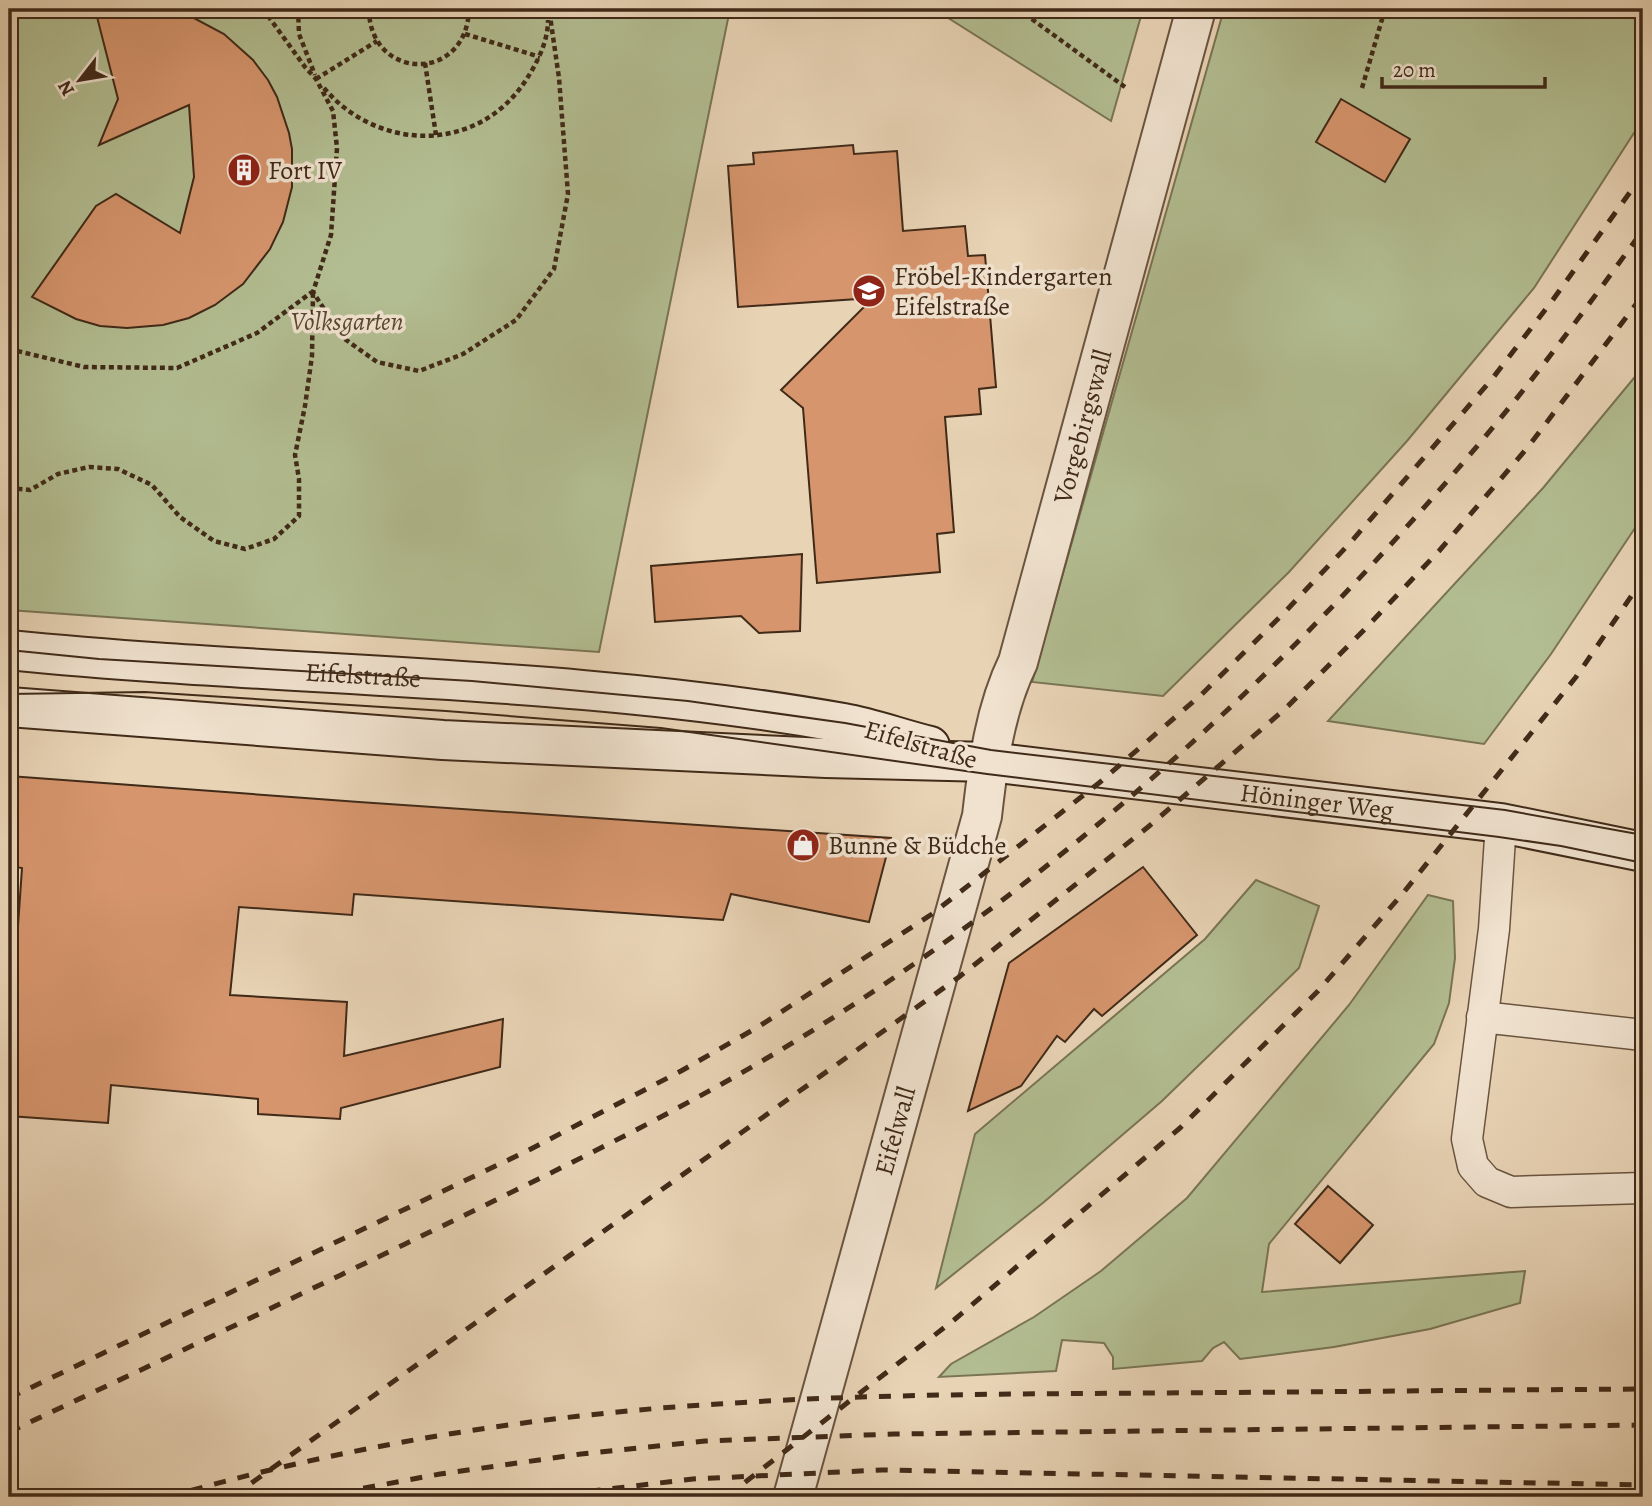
<svg xmlns="http://www.w3.org/2000/svg" width="1652" height="1506" font-family="Alegreya,serif">
  <rect width="100%" height="100%" fill="#e8d3b5"/>
  <filter id="stains"><feTurbulence type="fractalNoise" baseFrequency=".00286" numOctaves="4"/><feColorMatrix values="0 0 0 0 .2 0 0 0 0 .09 0 0 0 0 .02 0 0 0 .5 -.17"/></filter>
  <radialGradient id="worn" r=".72"><stop offset=".6" stop-color="#630" stop-opacity="0"/><stop offset="1" stop-color="#630" stop-opacity=".3"/></radialGradient>
  <path fill="#b2bd91" stroke="#797454" stroke-width="2" d="M 9,9 L 730,9 L 599,652 L 9,610 Z
    M 934,9 L 1143,9 L 1111,121 Z
    M 1224,9 L 1554,9 L 1579,18 L 1584,9 L 1643,9 L 1643,119 L 1534,288 L 1407,441 L 1289,572 L 1163,696 L 1032,682 Z
    M 1643,367 L 1643,516 L 1551,654 L 1484,744 L 1328,721 L 1543,488 Z
    M 1256,880 L 1319,906 L 1299,968 L 1162,1101 L 1044,1202 L 936,1288 L 975,1134 L 1205,939 Z
    M 1428,895 L 1453,901 L 1455,958 L 1449,1003 L 1434,1044 L 1269,1244 L 1262,1292 L 1525,1271 L 1520,1303 L 1430,1329 L 1334,1347 L 1240,1359 L 1224,1342 L 1213,1348 L 1202,1361 L 1113,1369 L 1113,1357 L 1104,1343 L 1062,1340 L 1056,1371 L 939,1377 L 951,1364 L 1034,1317 L 1101,1271 L 1187,1198 L 1349,1005 Z"/>
  <path fill="#d6956d" stroke="#402a18" stroke-width="2" d="M 95,9 L 171,10 L 192,17 L 224,34 L 253,60 L 268,80 L 277,97 L 289,133 L 292,149 L 292,187 L 283,222 L 270,249 L 243,284 L 215,305 L 189,318 L 163,325 L 127,328 L 100,326 L 76,319 L 32,297 L 96,206 L 116,194 L 180,233 L 194,177 L 189,105 L 99,145 L 118,99 Z
    M 1341,99 L 1410,139 L 1385,182 L 1316,142 Z
    M 853,145 L 854,154 L 897,151 L 903,231 L 965,226 L 968,256 L 985,255 L 996,387 L 979,389 L 981,414 L 945,417 L 954,532 L 937,534 L 940,572 L 817,583 L 803,408 L 781,390 L 873,298 L 738,307 L 728,166 L 754,164 L 753,153 Z
    M 802,554 L 800,631 L 759,633 L 741,616 L 655,622 L 651,566 Z
    M 9,776 L 359,802 L 891,838 L 869,922 L 731,894 L 723,920 L 354,894 L 352,915 L 239,907 L 230,995 L 347,1002 L 344,1056 L 503,1019 L 500,1067 L 341,1108 L 340,1119 L 258,1114 L 258,1099 L 111,1085 L 108,1123 L 9,1116 L 9,1056 L 22,868 L 9,866 Z
    M 1143,867 L 1197,935 L 1102,1016 L 1094,1009 L 1065,1042 L 1057,1036 L 1021,1086 L 968,1111 L 1009,963 Z
    M 1328,1186 L 1373,1225 L 1340,1263 L 1295,1224 Z"/>
  <g fill="none" stroke-linecap="round" stroke-linejoin="round">
    <defs>
      <path id="lane" d="M 1501,823 L 1494,929 L 1467,1139 L 1473,1166 L 1487,1182 L 1511,1192 L 1643,1188
        M 1482,1017 L 1643,1035"/>
      <g id="street">
        <path id="s1" d="M 793,1497 L 982,816 C 988,763 995,709 1018,662 L 1196,9"/>
      </g>
      <g id="secondary">
        <path id="s2" d="M 9,650 C 286,678 568,674 843,723 C 872,728 901,739 930,746"/>
        <path id="s3" d="M 9,707 L 443,740 L 826,758 L 989,762 L 1501,823 L 1643,852"/>
      </g>
    </defs>
    <use href="#lane" stroke="#6a543f" stroke-width="33"/>
    <use href="#street" stroke="#6a543f" stroke-width="42"/>
    <use href="#secondary" stroke="#402a18" stroke-width="42"/>
    <path stroke="#402a18" stroke-width="4.5" stroke-dasharray="5 3.5" stroke-linecap="butt" d="M 263,9 L 305,67 L 316,79 L 333,111 L 337,148 L 331,235 L 313,292 L 342,337 L 377,362 L 419,371 L 463,354 L 516,320 L 554,269 L 568,194 L 559,78 L 549,9
      M 298,9 L 299,34 L 315,75
      M 369,9 C 369,81 467,84 469,9
      M 1018,9 L 1125,87
      M 465,34 L 540,57
      M 425,63 L 436,135
      M 316,79 L 377,41
      M 324,88 C 378,152 478,154 526,80 C 537,63 548,42 548,20
      M 1362,88 L 1385,9
      M 9,349 L 84,367 L 177,368 L 257,333 L 312,292
      M 9,488 L 30,490 L 58,474 L 89,467 L 118,469 L 152,485 L 180,517 L 214,541 L 245,549 L 274,539 L 299,516 L 299,479 L 295,455 L 305,406 L 312,356 L 313,292"/>
    <use href="#lane" stroke="#f0e2cf" stroke-width="30"/>
    <use href="#street" stroke="#f0e2cf" stroke-width="38"/>
    <use href="#secondary" stroke="#f0e2cf" stroke-width="38"/>
    <path stroke="#402a18" stroke-width="2" d="M 9,650 L 99,659 L 472,681 L 688,701 L 845,723 L 991,750 L 1505,810 L 1643,835
      M 9,694 L 145,692 L 446,711 L 661,728 L 987,774 L 1499,837 L 1561,846 L 1643,863"/>
    <path stroke="#402a18" stroke-width="5" stroke-dasharray="12 12" stroke-linecap="butt" d="M 9,1398 L 525,1152 L 681,1071 L 758,1027 L 932,914 L 1099,783 L 1202,694 L 1283,614 L 1350,543 L 1492,379 L 1552,301 L 1643,174
      M 9,1432 C 162,1360 315,1288 467,1214 C 588,1155 709,1096 823,1024 C 1087,858 1316,644 1513,403 C 1558,347 1601,288 1643,230
      M 168,1497 C 344,1446 535,1415 718,1404 C 865,1394 1012,1394 1158,1393 C 1320,1392 1482,1390 1643,1389
      M 232,1497 L 959,977 L 1148,827 L 1285,709 L 1363,631 L 1439,551 L 1528,447 L 1643,295
      M 316,1497 L 440,1474 L 581,1454 L 705,1441 L 894,1434 L 1643,1425
      M 541,1497 L 693,1479 L 882,1470 L 1643,1485
      M 726,1497 L 954,1320 L 1180,1128 L 1318,991 L 1404,892 L 1576,677 L 1643,579"/>
  </g>
  <defs>
    <symbol id="building-disc" viewBox="-11 -11 22 22"><circle r="9.5" fill="#8f2418" stroke="#f0e2cf"/><path d="M-4-6H4V6H1V3H-1V6H-4ZM-2.5-4.3h1.7v1.8h-1.7ZM.8-4.3h1.7v1.8H.8ZM-2.5-1h1.7V.8h-1.7ZM.8-1h1.7V.8H.8Z" fill="#fff"/></symbol>
    <symbol id="school-disc" viewBox="-11 -11 22 22"><circle r="9.5" fill="#8f2418" stroke="#f0e2cf"/><path d="M0-5L7-2L0 1L-7-2ZM-4 1L0 2.5L4 1V4Q0 6-4 4Z" fill="#fff"/></symbol>
    <symbol id="shop-disc" viewBox="-11 -11 22 22"><circle r="9.5" fill="#8f2418" stroke="#f0e2cf"/><path d="M-5-2.5h2.3a2.7 3.5 0 0 1 5.4 0H5L5.5 6h-11ZM-1.5-2.5h3a1.5 2.3 0 0 0-3 0Z" fill="#fff"/></symbol>
  </defs>
  <g fill-rule="evenodd">
    <use href="#building-disc" x="225" y="151" width="38" height="38"/>
    <use href="#school-disc" x="850" y="272" width="38" height="38"/>
    <use href="#shop-disc" x="784" y="826" width="38" height="38"/>
  </g>
  <g text-anchor="middle" stroke-width="7" stroke-linejoin="round" paint-order="stroke">
    <g font-size="26" fill="#402a18" stroke="#f0e2cf" text-anchor="start">
      <text x="268" y="179">Fort IV</text>
      <text x="894" y="285">Fröbel-Kindergarten<tspan x="894" dy="30">Eifelstraße</tspan></text>
      <text x="828" y="854">Bunne &amp; Büdche</text>
    </g>
    <g font-size="26" font-style="italic" fill="#574730" stroke="#f0e2cf">
      <text x="347" y="330">Volksgarten</text>
    </g>
    <g font-size="26" fill="#402a18" stroke="#f0e2cf">
      <text dy="9" stroke="none"><textPath href="#s1" startOffset="1110">Vorgebirgswall</textPath></text>
      <text dy="9" stroke="none"><textPath href="#s2" startOffset="355">Eifelstraße</textPath></text>
      <text transform="translate(921 744) rotate(16)" y="9">Eifelstraße</text>
      <text dy="9" stroke="none"><textPath href="#s3" startOffset="1312">Höninger Weg</textPath></text>
      <text dy="9" stroke="none"><textPath href="#s1" startOffset="380">Eifelwall</textPath></text>
    </g>
  </g>
  <rect width="1652" height="1506" fill="none" stroke="#e8d3b5" stroke-width="35"/>
  <rect x="10" y="10" width="1631" height="1485" fill="none" stroke="#402a18" stroke-width="3.5"/>
  <rect x="18" y="18" width="1617" height="1471" fill="none" stroke="#402a18" stroke-width="2"/>
  <g transform="translate(80 80) rotate(239)" stroke="#f0e2cf" stroke-width="5" paint-order="stroke">
  <path d="M0-5L12 26L0 18L-12 26Z" fill="#402a18"/>
  <text y="-10" font-size="19" font-weight="bold" text-anchor="middle" fill="#402a18">N</text>
  </g>
  <path d="M1382 77v10h163v-10" fill="none" stroke="#402a18" stroke-width="3.5"/>
  <text x="1393" y="77" font-size="21" fill="#402a18" stroke="#f0e2cf" stroke-width="5" paint-order="stroke">20 m</text>
  <rect width="100%" height="100%" filter="url(#stains)"/>
  <rect width="100%" height="100%" fill="url(#worn)"/>
</svg>
